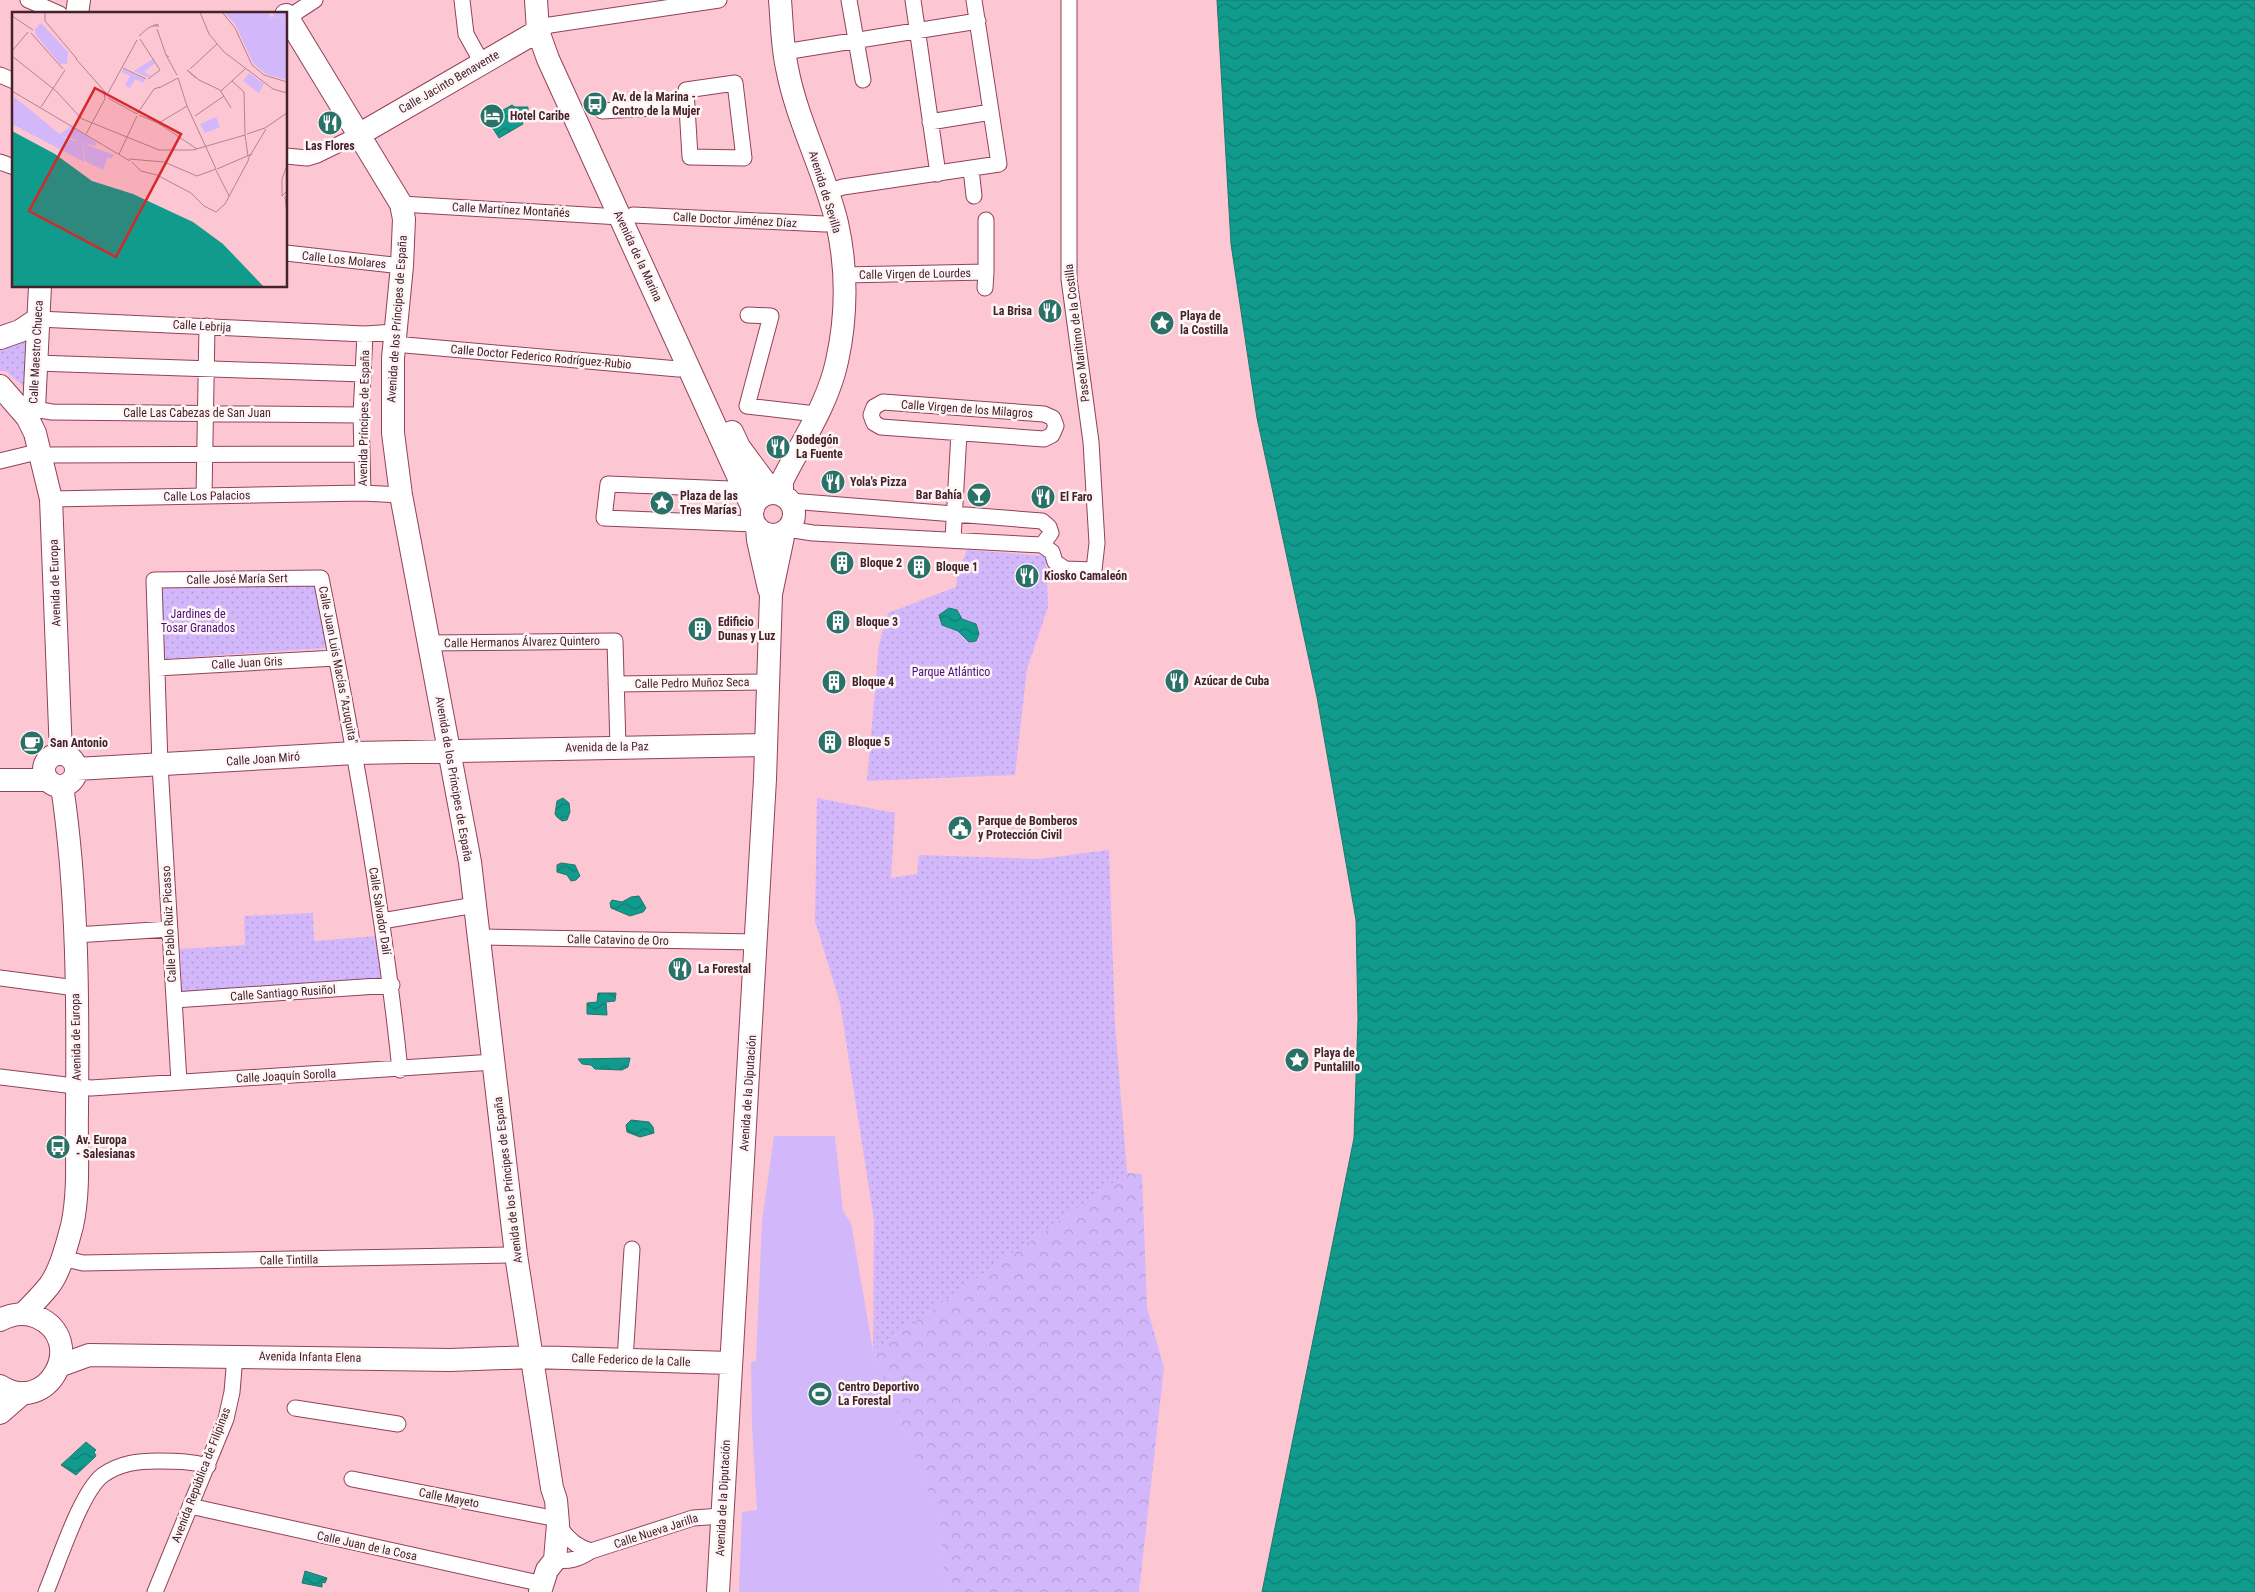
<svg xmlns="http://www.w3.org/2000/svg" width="2255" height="1592" font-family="'Roboto Condensed',sans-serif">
  <defs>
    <pattern id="forest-crowns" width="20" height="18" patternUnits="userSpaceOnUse" patternTransform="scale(1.25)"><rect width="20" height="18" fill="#d2b7fb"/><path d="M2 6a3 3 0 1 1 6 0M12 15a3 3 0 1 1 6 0" fill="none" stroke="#b69dd7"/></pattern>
    <pattern id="park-dots" width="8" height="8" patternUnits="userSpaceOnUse" patternTransform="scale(1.25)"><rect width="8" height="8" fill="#d2b7fb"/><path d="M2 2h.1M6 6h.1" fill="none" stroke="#b69dd7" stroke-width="1.8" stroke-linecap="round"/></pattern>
    <pattern id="water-waves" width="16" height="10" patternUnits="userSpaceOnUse" patternTransform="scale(1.25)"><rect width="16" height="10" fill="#109b8c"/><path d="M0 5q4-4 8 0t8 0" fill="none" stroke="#117e73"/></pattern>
  </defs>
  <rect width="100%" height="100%" fill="#fdc6d3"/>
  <path fill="#d2b7fb" d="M 774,1136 L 835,1136 L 843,1211 L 851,1223 L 873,1351 L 940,1521 L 944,1576 L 951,1592 L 739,1592 L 742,1512 L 757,1510 L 752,1426 L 751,1362 L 756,1361 L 762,1222 Z"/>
  <path fill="url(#forest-crowns)" d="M 1127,1173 L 1142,1174 L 1147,1307 L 1164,1368 L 1139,1592 L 951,1592 L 944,1576 L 940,1521 L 873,1351 Z"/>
  <path fill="url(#park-dots)" d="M 34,329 L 32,394 L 6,371 L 0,371 L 0,341 Z
    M 967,550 L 1046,556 L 1048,607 L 1027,669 L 1015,775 L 867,781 L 879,645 L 888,613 L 956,587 L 958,572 Z
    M 161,585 L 315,585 L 326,648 L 164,659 Z
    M 817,798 L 895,813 L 891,878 L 917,874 L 919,855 L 1039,859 L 1109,850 L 1115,1024 L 1127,1173 L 873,1351 L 874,1220 L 840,1003 L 815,921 Z
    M 313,913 L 314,941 L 377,936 L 383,979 L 182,992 L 180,949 L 245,945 L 244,916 Z"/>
  <path fill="url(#water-waves)" stroke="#20776f" d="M 1217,0 L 2255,0 L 2255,1592 L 1262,1592 L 1354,1138 L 1358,1019 L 1356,920 L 1317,697 L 1257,418 L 1231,244 Z
    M 512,105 L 515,107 L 528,107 L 528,115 L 521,120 L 523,124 L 499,138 L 487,119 Z
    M 949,608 L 957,610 L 962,619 L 976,624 L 979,634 L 976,641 L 969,642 L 958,631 L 942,625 L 939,615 Z
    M 563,798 L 569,803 L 570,812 L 567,820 L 562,821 L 557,817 L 555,814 L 557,801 Z
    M 561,863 L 575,865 L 580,876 L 576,880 L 571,881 L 567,875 L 557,872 L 557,865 Z
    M 639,896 L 646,908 L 643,912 L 630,916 L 611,908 L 610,903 L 612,900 L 622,902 L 631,897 Z
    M 598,993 L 616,993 L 615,1001 L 606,1002 L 607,1015 L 587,1014 L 587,1003 L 597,1002 Z
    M 630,1058 L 628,1067 L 622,1070 L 595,1069 L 591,1065 L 582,1064 L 578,1059 Z
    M 631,1120 L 649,1122 L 653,1127 L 654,1133 L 640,1137 L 627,1132 L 626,1125 Z
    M 86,1442 L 96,1450 L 94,1452 L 96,1456 L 76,1475 L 61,1465 Z
    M 305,1571 L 327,1578 L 325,1583 L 322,1582 L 322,1587 L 302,1583 Z"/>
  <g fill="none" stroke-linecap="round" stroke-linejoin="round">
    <defs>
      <path id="street" d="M 28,0 L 60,14
        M 462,0 L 466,34 L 482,63
        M 849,0 L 863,80
        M 913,0 L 938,174
        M 286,23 L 298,11 L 315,0
        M 538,31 L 550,25 L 719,0
        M 784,52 L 978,21
        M 0,75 L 14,81
        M 735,83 L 744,158 L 690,157 L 686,90 Z
        M 602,111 L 687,106
        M 930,122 L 991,112
        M 286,156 L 307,158 L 317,155 L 360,134
        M 0,162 L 14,167
        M 971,169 L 974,196
        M 826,192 L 843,187 L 999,164 L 974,0
        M 401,204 L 620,217
        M 633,215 L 825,224 L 836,221
        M 286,253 L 402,266
        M 844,275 L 986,272 L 986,220
        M 985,288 L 986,272
        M 748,315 L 771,316 L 747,406 L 816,414
        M 38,319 L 365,334
        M 395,332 L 365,334 L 361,415 L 363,493 L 401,495
        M 394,344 L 678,369 L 688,365
        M 36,363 L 363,374
        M 883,402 L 1044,414 L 1053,418 L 1056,426 L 1052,435 L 1044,439 L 881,427 L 874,423 L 871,415 L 874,407 Z
        M 34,409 L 52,412 L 361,415
        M 42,455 L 362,454
        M 0,461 L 41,451
        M 740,484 L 730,489 L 608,484 L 604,518 L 755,524
        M 204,496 L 207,326
        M 51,499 L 363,493
        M 787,529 L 813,533 L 1042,545 L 1051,533 L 1049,527 L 1042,521 L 790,501
        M 953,539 L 959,433
        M 1042,545 L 1052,552 L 1055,562 L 1065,569 L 1094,570 L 1097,543 L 1091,442 L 1069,279 L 1069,0
        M 429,643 L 615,641 L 618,747
        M 157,668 L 336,658
        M 616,684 L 768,682
        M 382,921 L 475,905
        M 75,935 L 170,929
        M 480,937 L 756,942
        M 0,978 L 76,988
        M 174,1000 L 392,985
        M 0,1077 L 91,1088 L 494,1062
        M 179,1082 L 160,765 L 154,580 L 321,578 C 353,741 383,904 400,1070
        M 62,1258 L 83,1263 L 516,1255
        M 625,1360 L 632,1249
        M 295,1408 L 398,1424
        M 352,1479 L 547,1517
        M 190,1506 L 543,1584
        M 558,1524 C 566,1538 576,1547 591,1551
        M 555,1560 C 569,1562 579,1559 591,1551 L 693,1518 L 722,1516
        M 46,1592 C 58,1564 81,1491 103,1475 C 120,1463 138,1461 158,1461 C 175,1461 191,1461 208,1466
        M 155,1592 L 226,1419 L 232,1392 L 235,1356"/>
      <path id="secondary" d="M 536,0 L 538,31 L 548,59 L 753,509
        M 780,0 C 782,23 782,45 787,68 C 797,121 824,170 837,223 C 847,267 847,316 837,361 C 828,404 801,443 782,481 L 782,495
        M 77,14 L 79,0
        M 286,15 L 401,204 L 404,219 L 402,266 L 393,358 L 393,433 L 401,495 L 470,862 L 516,1255 L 552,1488 L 556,1500 L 558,1524 L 555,1560 L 547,1570 L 540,1592
        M 360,134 L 538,31
        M 0,338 L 20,331 L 38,319
        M 0,386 L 27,417 L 35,433 L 51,499 L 61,754
        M 27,417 L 34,409 L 40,286
        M 732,432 L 739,447 L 773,493
        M752 514a21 21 0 1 1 42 0a21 21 0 1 1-42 0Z
        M 757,527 L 758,540 L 769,589
        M44 770a16 16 0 1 1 32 0a16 16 0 1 1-32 0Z
        M 76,769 L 355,753 L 765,745
        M 0,780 L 48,780
        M 23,1314 C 32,1305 41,1296 49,1286 C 61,1270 67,1244 72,1226 C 80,1190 76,1149 77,1112 C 78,1004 78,893 62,786
        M 0,1320 C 11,1314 25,1312 37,1317 C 89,1340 48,1417 0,1386
        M 59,1366 L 89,1355 L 450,1360 L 532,1357 L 730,1363
        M 0,1413 L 23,1393
        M 718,1592 L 765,779 L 771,594 L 784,532"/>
    </defs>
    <use href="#street" stroke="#90425a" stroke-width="17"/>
    <use href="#secondary" stroke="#90425a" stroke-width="24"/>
    <use href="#street" stroke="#fff" stroke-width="15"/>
    <use href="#secondary" stroke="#fff" stroke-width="22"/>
  </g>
  <defs>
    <symbol id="bus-disc" viewBox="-11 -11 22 22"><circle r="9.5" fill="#2a7167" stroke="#fff5f7"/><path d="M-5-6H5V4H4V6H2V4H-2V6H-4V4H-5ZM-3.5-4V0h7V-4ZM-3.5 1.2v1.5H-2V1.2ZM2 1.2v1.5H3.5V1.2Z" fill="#fff"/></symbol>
    <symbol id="hotel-disc" viewBox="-11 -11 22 22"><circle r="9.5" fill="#2a7167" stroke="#fff5f7"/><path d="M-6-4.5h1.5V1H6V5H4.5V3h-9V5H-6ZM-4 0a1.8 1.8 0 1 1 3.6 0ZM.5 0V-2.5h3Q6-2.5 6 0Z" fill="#fff"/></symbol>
    <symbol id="restaurant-disc" viewBox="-11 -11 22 22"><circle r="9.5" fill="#2a7167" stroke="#fff5f7"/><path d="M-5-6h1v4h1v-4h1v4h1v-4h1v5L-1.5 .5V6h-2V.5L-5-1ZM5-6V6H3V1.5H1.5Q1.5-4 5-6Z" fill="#fff"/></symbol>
    <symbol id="sight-disc" viewBox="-11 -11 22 22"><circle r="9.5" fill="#2a7167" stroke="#fff5f7"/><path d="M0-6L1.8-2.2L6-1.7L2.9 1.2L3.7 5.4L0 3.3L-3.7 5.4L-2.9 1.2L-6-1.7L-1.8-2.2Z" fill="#fff"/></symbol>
    <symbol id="bar-disc" viewBox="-11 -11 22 22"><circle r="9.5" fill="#2a7167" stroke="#fff5f7"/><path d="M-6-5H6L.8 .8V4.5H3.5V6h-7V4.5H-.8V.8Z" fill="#fff"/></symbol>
    <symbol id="building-disc" viewBox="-11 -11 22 22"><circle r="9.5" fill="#2a7167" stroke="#fff5f7"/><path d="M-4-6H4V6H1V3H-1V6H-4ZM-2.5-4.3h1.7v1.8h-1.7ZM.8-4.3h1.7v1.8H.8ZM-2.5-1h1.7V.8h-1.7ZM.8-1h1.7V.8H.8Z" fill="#fff"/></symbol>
    <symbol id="cafe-disc" viewBox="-11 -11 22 22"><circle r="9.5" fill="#2a7167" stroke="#fff5f7"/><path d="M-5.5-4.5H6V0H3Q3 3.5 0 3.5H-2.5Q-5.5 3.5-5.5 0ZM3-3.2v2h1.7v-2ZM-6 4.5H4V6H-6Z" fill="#fff"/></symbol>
    <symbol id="civic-disc" viewBox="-11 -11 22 22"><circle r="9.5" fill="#2a7167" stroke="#fff5f7"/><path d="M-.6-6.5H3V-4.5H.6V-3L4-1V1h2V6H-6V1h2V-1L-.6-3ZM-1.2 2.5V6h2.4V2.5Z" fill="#fff"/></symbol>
    <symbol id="stadium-disc" viewBox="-11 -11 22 22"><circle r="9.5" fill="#2a7167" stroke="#fff5f7"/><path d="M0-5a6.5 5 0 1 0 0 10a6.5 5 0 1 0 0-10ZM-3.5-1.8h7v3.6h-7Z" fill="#fff"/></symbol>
  </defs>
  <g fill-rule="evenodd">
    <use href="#bus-disc" x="581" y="90" width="28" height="28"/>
    <use href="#hotel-disc" x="478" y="102" width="28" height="28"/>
    <use href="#restaurant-disc" x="316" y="109" width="28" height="28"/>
    <use href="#restaurant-disc" x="1036" y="297" width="28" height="28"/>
    <use href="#sight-disc" x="1148" y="309" width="28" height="28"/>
    <use href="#restaurant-disc" x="764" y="433" width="28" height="28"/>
    <use href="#restaurant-disc" x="819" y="468" width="28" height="28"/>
    <use href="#bar-disc" x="965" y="481" width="28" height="28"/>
    <use href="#restaurant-disc" x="1029" y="483" width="28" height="28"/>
    <use href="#sight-disc" x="648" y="489" width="28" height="28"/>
    <use href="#building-disc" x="828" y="549" width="28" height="28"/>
    <use href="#building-disc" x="905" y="553" width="28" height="28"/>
    <use href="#restaurant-disc" x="1013" y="562" width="28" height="28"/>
    <use href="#building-disc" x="824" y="608" width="28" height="28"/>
    <use href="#building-disc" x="686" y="615" width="28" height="28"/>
    <use href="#restaurant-disc" x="1163" y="667" width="28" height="28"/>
    <use href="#building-disc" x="820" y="668" width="28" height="28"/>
    <use href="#building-disc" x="816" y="728" width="28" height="28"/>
    <use href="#cafe-disc" x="18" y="729" width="28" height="28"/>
    <use href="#civic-disc" x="946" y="814" width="28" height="28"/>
    <use href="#restaurant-disc" x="666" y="955" width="28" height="28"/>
    <use href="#sight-disc" x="1283" y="1046" width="28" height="28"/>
    <use href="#bus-disc" x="44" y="1133" width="28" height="28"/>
    <use href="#stadium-disc" x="806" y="1380" width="28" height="28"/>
  </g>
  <g text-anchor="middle" stroke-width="5" stroke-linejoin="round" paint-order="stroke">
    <g font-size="12" fill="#44222c" stroke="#fff5f7">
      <text transform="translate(449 82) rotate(-30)" y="4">Calle Jacinto Benavente</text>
      <text transform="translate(825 192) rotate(73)" y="4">Avenida de Sevilla</text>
      <text transform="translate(511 210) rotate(3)" y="4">Calle Martínez Montañés</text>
      <text transform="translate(735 220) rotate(3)" y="4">Calle Doctor Jiménez Díaz</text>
      <text transform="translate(638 256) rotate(65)" y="4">Avenida de la Marina</text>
      <text transform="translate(344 260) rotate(6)" y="4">Calle Los Molares</text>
      <text transform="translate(915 274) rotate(-1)" y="4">Calle Virgen de Lourdes</text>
      <text transform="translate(397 319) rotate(-86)" y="4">Avenida de los Príncipes de España</text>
      <text transform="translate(202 326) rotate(3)" y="4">Calle Lebrija</text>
      <text transform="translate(1077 333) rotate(-97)" y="4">Paseo Marítimo de la Costilla</text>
      <text transform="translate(36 352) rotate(-87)" y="4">Calle Maestro Chueca</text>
      <text transform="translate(541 357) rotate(5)" y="4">Calle Doctor Federico Rodríguez-Rubio</text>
      <text transform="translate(967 409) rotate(4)" y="4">Calle Virgen de los Milagros</text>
      <text x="197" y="417">Calle Las Cabezas de San Juan</text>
      <text transform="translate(364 418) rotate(-89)" y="4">Avenida Príncipes de España</text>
      <text transform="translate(207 496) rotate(-1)" y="4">Calle Los Palacios</text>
      <text transform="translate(237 579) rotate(-1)" y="4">Calle José María Sert</text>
      <text transform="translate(55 583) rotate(-92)" y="4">Avenida de Europa</text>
      <text transform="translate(522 642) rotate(-1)" y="4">Calle Hermanos Álvarez Quintero</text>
      <text transform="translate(247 663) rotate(-3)" y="4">Calle Juan Gris</text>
      <text transform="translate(338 665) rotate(79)" y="4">Calle Juan Luis Macías "Azuquita"</text>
      <text transform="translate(692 683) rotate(-1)" y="4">Calle Pedro Muñoz Seca</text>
      <text transform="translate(607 747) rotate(-1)" y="4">Avenida de la Paz</text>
      <text transform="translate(263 759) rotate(-4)" y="4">Calle Joan Miró</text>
      <text transform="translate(454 779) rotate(80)" y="4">Avenida de los Príncipes de España</text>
      <text transform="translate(380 911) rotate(81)" y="4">Calle Salvador Dalí</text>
      <text transform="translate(169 924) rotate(-93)" y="4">Calle Pablo Ruiz Picasso</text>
      <text transform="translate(618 940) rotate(1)" y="4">Calle Catavino de Oro</text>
      <text transform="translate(283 993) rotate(-4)" y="4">Calle Santiago Rusiñol</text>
      <text transform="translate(76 1037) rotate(-91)" y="4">Avenida de Europa</text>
      <text transform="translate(286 1076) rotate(-3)" y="4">Calle Joaquín Sorolla</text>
      <text transform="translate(748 1093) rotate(-86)" y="4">Avenida de la Diputación</text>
      <text transform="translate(508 1180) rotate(-97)" y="4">Avenida de los Príncipes de España</text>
      <text transform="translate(289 1260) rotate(-1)" y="4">Calle Tintilla</text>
      <text transform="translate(310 1357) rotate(1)" y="4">Avenida Infanta Elena</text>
      <text transform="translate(631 1360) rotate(2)" y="4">Calle Federico de la Calle</text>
      <text transform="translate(201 1475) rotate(-69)" y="4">Avenida República de Filipinas</text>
      <text transform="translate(449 1498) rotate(11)" y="4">Calle Mayeto</text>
      <text transform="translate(723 1498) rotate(-87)" y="4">Avenida de la Diputación</text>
      <text transform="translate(656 1531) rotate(-18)" y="4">Calle Nueva Jarilla</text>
      <text transform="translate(367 1546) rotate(12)" y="4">Calle Juan de la Cosa</text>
    </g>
    <g font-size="12" font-weight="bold" fill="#44222c" stroke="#fff5f7" text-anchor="start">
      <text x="612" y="101">Av. de la Marina -<tspan x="612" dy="14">Centro de la Mujer</tspan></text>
      <text x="510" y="120">Hotel Caribe</text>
      <text x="330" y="150" text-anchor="middle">Las Flores</text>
      <text x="1032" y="315" text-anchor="end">La Brisa</text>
      <text x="1180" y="320">Playa de<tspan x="1180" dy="14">la Costilla</tspan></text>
      <text x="796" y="444">Bodegón<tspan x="796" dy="14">La Fuente</tspan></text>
      <text x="850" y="486">Yola's Pizza</text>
      <text x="962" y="499" text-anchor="end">Bar Bahía</text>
      <text x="680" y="500">Plaza de las<tspan x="680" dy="14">Tres Marías</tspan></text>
      <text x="1060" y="501">El Faro</text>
      <text x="860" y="567">Bloque 2</text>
      <text x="936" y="571">Bloque 1</text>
      <text x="1044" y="580">Kiosko Camaleón</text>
      <text x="718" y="626">Edificio<tspan x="718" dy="14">Dunas y Luz</tspan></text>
      <text x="856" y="626">Bloque 3</text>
      <text x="1194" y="685">Azúcar de Cuba</text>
      <text x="852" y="686">Bloque 4</text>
      <text x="848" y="746">Bloque 5</text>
      <text x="50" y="747">San Antonio</text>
      <text x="978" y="825">Parque de Bomberos<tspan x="978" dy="14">y Protección Civil</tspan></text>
      <text x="698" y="973">La Forestal</text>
      <text x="1314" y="1057">Playa de<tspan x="1314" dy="14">Puntalillo</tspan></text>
      <text x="76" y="1144">Av. Europa<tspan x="76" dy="14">- Salesianas</tspan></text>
      <text x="838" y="1391">Centro Deportivo<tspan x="838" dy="14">La Forestal</tspan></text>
    </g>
    <g font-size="12" fill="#4a0c7b" stroke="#fff5f7">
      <text x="198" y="618">Jardines de<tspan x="198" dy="14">Tosar Granados</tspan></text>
      <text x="951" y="676">Parque Atlántico</text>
    </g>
  </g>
  <g transform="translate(12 12)">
    <rect width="275" height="275" fill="#fdc6d3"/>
    <path d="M 212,0 L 258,0 L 257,8 L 259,3 L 264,6 L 272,6 L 263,5 L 260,0 L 275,0 L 275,68 L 254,62 L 241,51 L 223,12 ZM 237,61 L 252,72 L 247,81 L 231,69 ZM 59,114 L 85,131 L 83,134 L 47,123 Z" fill="#d2b7fb"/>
    <path d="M 2,85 L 54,127 L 71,130 L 72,150 L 0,112 Z" fill="#d2b7fb"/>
    <path d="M 29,11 L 56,40 L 55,52 L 48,52 L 24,23 L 23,17 ZM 141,47 L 143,51 L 132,60 L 139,64 L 134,65 L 122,59 ZM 111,57 L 132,67 L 133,68 L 131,71 L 123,67 L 118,76 L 113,73 L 118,64 L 110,60 ZM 204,105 L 208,115 L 193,121 L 188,112 ZM 71,130 L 78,134 L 102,143 L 99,147 L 96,145 L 91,158 L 73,149 Z" fill="#d2b7fb"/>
    <path d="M 0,119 L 43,142 L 80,169 L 121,182 L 181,210 L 211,232 L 252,275 L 0,275 Z" fill="#109b8c"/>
    <path fill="none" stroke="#b38490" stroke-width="1" d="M 33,0 L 33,9 L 65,47M 188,0 L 197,22 L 212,40 L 261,77 L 275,81M 210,0 L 223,16 L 240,53 L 252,63 L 275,70M 0,4 L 21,18M 145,17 L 154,43M 19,21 L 51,57M 127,24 L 136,16 L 145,12 L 147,14 L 141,14M 128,27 L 148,58 L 136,67M 0,39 L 16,20M 0,44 L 44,79 L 70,107M 157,45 L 154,43 L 165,63M 64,47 L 94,81M 111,56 L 134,67M 178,57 L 205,32M 166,66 L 175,94M 184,66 L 175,58 L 187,68 L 208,78 L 219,96M 220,69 L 232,80 L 233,123M 147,76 L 166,66M 0,79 L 118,149M 209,79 L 233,57M 96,81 L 125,28M 96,86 L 125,102M 175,94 L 204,157M 29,95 L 53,58M 125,102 L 142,77 L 148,75M 127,103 L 146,111 L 185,137M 183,104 L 212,84M 68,106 L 147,138 L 181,138 L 233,123M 147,111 L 175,94M 74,122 L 93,87 L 92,80M 235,122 L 253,116 L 275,101M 233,123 L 236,144M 107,142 L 125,104M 117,147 L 152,150 L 185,164 L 204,157M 236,147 L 254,117M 120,150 L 129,159 L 145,163 L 179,181 L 192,194 L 204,200 L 213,192 L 237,147M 205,157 L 240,142M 204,158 L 217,184M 275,179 L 270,184 L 270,167 L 275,153M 273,184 L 275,202"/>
    <path fill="#d62828" fill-opacity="0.15" stroke="#d62828" stroke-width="2.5" d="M 83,76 L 169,122 L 104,245 L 17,199 Z"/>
    <rect width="275" height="275" fill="none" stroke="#44222c" stroke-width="2.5"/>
  </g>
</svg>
